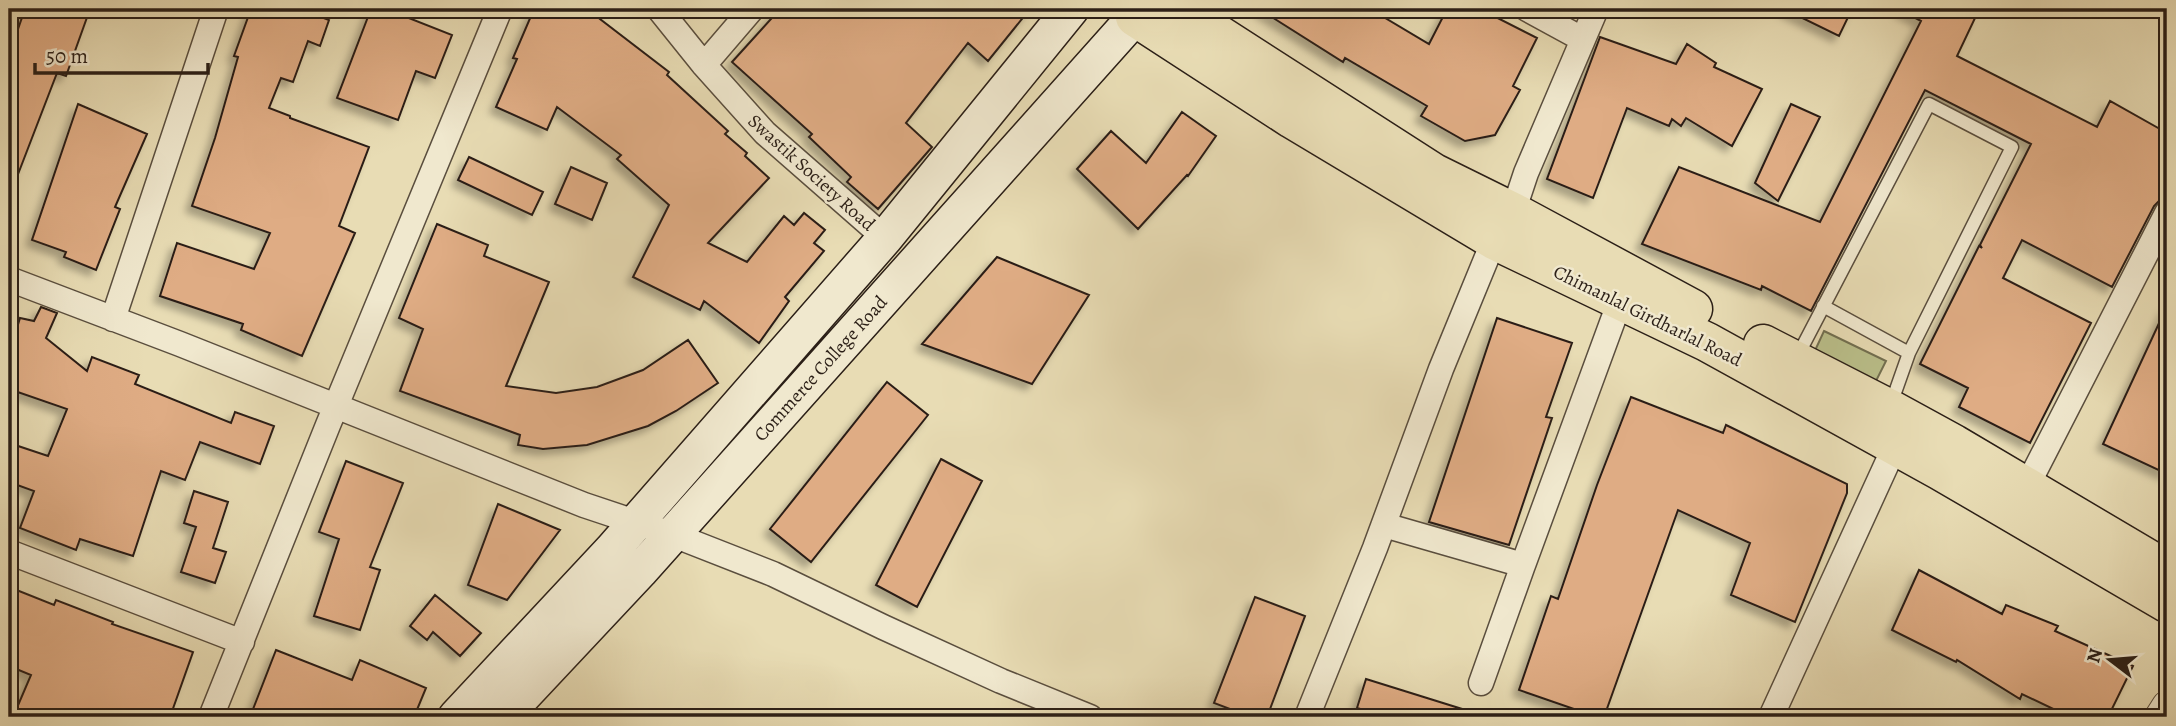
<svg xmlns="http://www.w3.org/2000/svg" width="2176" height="726" font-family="Alegreya,serif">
  <defs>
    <filter id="shadow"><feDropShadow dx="-6" dy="6" stdDeviation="3.5" flood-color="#0004"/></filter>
  </defs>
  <rect width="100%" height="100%" fill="#e8dcb4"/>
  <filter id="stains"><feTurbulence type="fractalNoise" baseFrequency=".00286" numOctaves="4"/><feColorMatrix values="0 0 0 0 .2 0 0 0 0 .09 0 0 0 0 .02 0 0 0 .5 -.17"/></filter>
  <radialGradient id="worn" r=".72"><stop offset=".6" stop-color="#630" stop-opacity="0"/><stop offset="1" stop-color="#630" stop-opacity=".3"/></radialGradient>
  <path fill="#babf8a" stroke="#726f50" stroke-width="2" d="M 1824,331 L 1886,361 L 1873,387 L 1812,357 Z"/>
  <path fill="#dfac84" stroke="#2b1f17" stroke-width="2" filter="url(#shadow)" d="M 25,9 L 90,9 L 66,76 L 57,73 L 10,195 L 9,55 Z
    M 251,9 L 300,9 L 329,20 L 320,46 L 308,41 L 293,82 L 281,78 L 269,108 L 290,116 L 290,118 L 369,147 L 339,226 L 355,233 L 302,356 L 241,330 L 243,324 L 160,296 L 177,243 L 254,269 L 270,233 L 192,206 L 215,138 L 238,57 L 234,56 Z
    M 371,9 L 386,9 L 452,35 L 435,78 L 416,71 L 398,120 L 337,98 Z
    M 534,9 L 607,9 L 600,19 L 669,72 L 667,75 L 728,131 L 725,134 L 747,153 L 745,156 L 769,178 L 708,243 L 747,262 L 784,216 L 794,225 L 804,213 L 825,230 L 814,243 L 824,251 L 785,297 L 789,301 L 759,343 L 704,301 L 700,310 L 633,277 L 669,205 L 617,159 L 621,155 L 557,107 L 547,130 L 496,107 L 517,59 L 513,58 Z
    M 780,9 L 1030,9 L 988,61 L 968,43 L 906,123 L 932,147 L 878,209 L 847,182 L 851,177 L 809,137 L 812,134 L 732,62 Z
    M 1259,9 L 1370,9 L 1429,44 L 1447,9 L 1480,9 L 1537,38 L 1513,86 L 1520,90 L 1495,135 L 1465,141 L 1421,116 L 1427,106 L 1345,58 L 1343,62 Z
    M 1784,9 L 1852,9 L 1839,36 Z
    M 1899,9 L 1962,9 L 1976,16 L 1957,56 L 2097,127 L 2110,101 L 2167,133 L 2167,198 L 2160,200 L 2154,206 L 2112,287 L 2022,240 L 2003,278 L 2091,323 L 2030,443 L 1959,407 L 1968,388 L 1920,364 L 1979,246 L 1982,248 L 1980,245 L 2031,144 L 1925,90 L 1811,311 L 1762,286 L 1761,290 L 1642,244 L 1679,167 L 1820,222 L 1921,21 Z
    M 1600,37 L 1676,64 L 1687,44 L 1716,63 L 1714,67 L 1762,89 L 1732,146 L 1686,118 L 1681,126 L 1672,119 L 1669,126 L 1627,108 L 1593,198 L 1547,179 Z
    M 78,104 L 147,134 L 115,207 L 120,209 L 96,270 L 64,257 L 66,252 L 32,240 Z
    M 1791,104 L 1820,117 L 1778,201 L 1755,183 Z
    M 1182,112 L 1216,136 L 1188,176 L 1187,175 L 1138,229 L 1077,169 L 1111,131 L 1146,163 Z
    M 469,157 L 543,192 L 532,215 L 458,180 Z
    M 571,167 L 607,183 L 592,220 L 555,204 Z
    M 437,224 L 488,245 L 484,256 L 549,282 L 506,386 L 556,393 L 597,387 L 643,370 L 688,340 L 718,383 L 676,411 L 648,426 L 587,445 L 543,449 L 518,445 L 520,435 L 400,391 L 423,329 L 399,318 Z
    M 997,257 L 1089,295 L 1032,384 L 922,344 Z
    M 2167,306 L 2167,474 L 2103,444 Z
    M 41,307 L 57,313 L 46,338 L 87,371 L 92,357 L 139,375 L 135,384 L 231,423 L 235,412 L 274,426 L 260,464 L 200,442 L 185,480 L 161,471 L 133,556 L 80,539 L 76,550 L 20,528 L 34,491 L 9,482 L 9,443 L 48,456 L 67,409 L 9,389 L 9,354 L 20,318 L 34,321 Z
    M 1497,318 L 1572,343 L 1546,417 L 1552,418 L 1509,545 L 1429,522 Z
    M 887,382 L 928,415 L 811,562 L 770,529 Z
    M 1631,397 L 1723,433 L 1726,425 L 1847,484 L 1847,493 L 1795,622 L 1731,595 L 1750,543 L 1678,510 L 1604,717 L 1597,717 L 1519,690 L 1551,596 L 1558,599 L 1597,485 Z
    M 941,459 L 982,481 L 917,607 L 876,585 Z
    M 346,461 L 403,483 L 370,567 L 380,570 L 360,630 L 314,616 L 339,539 L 319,532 Z
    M 194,491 L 228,502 L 213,548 L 226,552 L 215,583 L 181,572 L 196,527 L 184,523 Z
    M 498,504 L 560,530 L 507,600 L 468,585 Z
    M 1919,570 L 2002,614 L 2006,605 L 2058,626 L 2055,631 L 2133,666 L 2108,717 L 2070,717 L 2022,694 L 2020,699 L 1957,660 L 1956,662 L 1892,630 Z
    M 9,587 L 54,605 L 56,600 L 113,622 L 112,624 L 193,652 L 170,717 L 13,717 L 31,675 L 9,666 Z
    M 435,595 L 481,633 L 460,656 L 433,632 L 427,640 L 410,626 Z
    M 1255,597 L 1305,616 L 1267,717 L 1251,717 L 1214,703 Z
    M 276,650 L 352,680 L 360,660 L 426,688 L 414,717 L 250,717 Z
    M 1366,679 L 1475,713 L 1474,717 L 1387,717 L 1357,708 Z"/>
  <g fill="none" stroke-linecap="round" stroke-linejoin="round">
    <defs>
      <path id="service" d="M 1823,306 L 1909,353
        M 1797,357 L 1929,104 L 2012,147 L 1909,353 L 1891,404"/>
      <path id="minor" d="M 659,9 L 704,65 L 765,133 L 885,238
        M 1527,9 L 1582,39
        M 704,65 L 752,9
        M 1513,212 L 1526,173 L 1596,9
        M 9,279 L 180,344 L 584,505 L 671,534 L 773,574 L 883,627 L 1001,681 L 1090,717
        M 113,319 L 216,9
        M 2027,486 L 2167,213
        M 1384,525 L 1523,565 L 1620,301
        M 9,552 L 242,642
        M 1481,683 L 1523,565
        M 211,717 L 328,425 L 500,9
        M 1307,717 L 1375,548 L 1441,369 L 1494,240
        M 1771,717 L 1895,446"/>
      <path id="tertiary" d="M 2160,717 L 2167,706"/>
      <path id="secondary" d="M 456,717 L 612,550 L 885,238 L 1071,9
        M 503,717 L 640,571 L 1135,17"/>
      <path id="primary" d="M 1179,9 L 1434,173 L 1513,212 L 1693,309
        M 1135,17 L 1292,119 L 1494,240 L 1707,342 L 1939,470 L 2167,603
        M 1763,344 L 1890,409 L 1954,444 L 2167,570"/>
    </defs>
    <use href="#service" stroke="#5a4e3e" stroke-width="15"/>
    <use href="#minor" stroke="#5a4e3e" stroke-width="27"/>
    <use href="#tertiary" stroke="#5a4e3e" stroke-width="32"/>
    <use href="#secondary" stroke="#2b1f17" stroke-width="38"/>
    <use href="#primary" stroke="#2b1f17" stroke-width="41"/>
    <use href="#service" stroke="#f0e8ce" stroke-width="12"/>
    <use href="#minor" stroke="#f0e8ce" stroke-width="24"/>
    <use href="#tertiary" stroke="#f0e8ce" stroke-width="30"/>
    <use href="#secondary" stroke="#f0e8ce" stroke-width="35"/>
    <use href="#primary" stroke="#e8dcb4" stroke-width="38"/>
  </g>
  <g text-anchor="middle" stroke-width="5" stroke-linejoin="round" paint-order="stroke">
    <g font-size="19" fill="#2b1f17" stroke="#f0e8ce">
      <text transform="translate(812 172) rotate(42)" y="7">Swastik Society Road</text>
      <text transform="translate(1648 315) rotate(26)" y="7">Chimanlal Girdharlal Road</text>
      <text transform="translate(820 368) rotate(-48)" y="7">Commerce College Road</text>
    </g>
  </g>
  <rect width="2176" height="726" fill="none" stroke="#e8dcb4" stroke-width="35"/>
  <rect x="10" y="10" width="2155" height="705" fill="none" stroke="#2b1f17" stroke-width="3.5"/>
  <rect x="18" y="18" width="2141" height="691" fill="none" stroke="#2b1f17" stroke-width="2"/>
  <g transform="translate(2110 660) rotate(286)" stroke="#f0e8ce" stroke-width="5" paint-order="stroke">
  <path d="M0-5L12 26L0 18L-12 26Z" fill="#2b1f17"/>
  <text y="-10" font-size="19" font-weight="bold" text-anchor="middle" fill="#2b1f17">N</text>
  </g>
  <path d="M35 63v10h173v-10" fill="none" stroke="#2b1f17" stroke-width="3.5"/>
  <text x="46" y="63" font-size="21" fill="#2b1f17" stroke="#f0e8ce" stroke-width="5" paint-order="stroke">50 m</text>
  <rect width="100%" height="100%" filter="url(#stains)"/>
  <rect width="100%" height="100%" fill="url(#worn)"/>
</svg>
